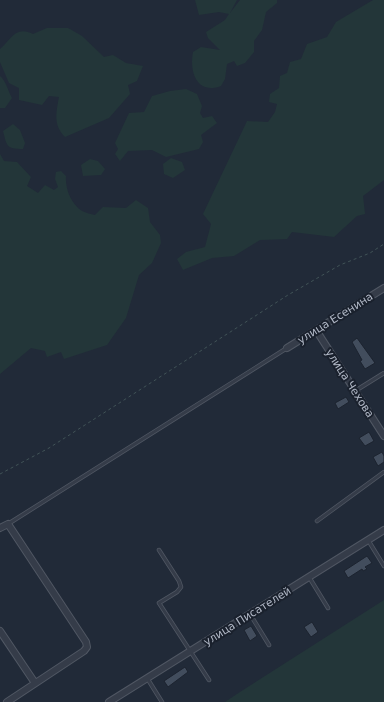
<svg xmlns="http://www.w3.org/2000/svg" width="384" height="702" font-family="'DejaVu Sans',sans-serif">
  <rect width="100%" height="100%" fill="#212a38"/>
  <path fill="#233639" d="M 195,0 L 237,0 L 230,13 L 240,0 L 277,0 L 277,3 L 266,12 L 262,30 L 254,41 L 254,52 L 245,63 L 237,66 L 234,61 L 227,64 L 225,79 L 221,86 C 197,95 189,72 193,52 L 201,47 L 220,50 L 208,38 L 206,32 L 225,20 L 229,14 L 219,12 L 199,15 Z
    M 373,0 L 384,0 L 384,180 L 363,196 L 365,214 L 357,216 L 334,237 L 292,232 L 287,239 L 260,240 L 234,256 L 212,258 L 183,270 L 177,259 L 186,252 L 205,247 L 211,224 L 203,214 L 247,121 L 268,122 L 275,112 L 277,104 L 269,102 L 270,94 L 279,88 L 280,76 L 287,73 L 290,62 L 301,59 L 307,44 L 327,37 L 336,22 Z
    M 47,28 L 68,28 L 82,36 L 104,57 L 113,55 L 126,63 L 143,66 L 137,81 L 128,85 L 130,94 L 109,118 L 65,137 C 53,125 56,113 59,97 L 49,96 L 42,105 L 19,100 L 19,88 L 9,83 L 0,62 L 0,49 C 11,40 15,25 33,34 Z
    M 0,76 C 6,81 8,91 12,98 L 5,108 L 0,108 Z
    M 186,89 L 197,94 L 202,106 L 200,113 L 203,118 L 212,116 L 217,123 L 201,135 L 203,142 L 199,149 L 166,157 L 152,150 L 128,151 L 120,161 L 115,154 L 118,149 L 115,143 L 129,113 L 144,112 L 152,96 L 170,91 Z
    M 13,124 L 20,130 L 25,143 L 23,149 C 6,149 7,146 3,131 Z
    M 0,154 L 4,161 L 17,162 L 31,177 L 27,186 L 38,193 L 45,185 L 54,190 L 58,187 L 55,179 L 56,172 L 61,171 L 66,176 C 65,189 71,204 82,211 C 86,213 91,214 95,215 L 103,207 L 126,208 L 136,200 L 148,208 L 150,222 L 160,235 L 161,243 L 152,263 L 139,275 L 126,318 L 107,345 L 64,359 L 61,352 L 47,357 L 45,351 L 31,348 L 0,374 Z
    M 171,158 L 182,162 L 185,170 L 173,178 L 164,174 L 163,164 Z
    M 90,159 L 98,161 L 105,169 L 101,175 L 83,176 L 81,165 Z
    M 384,600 L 384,702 L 225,702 L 240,692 Z"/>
  <path fill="#424d5d" stroke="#1c232f" d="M 357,338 L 375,363 L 365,369 L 360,361 L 362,360 L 352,342 Z
    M 346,397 L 349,402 L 338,409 L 335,403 Z
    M 369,432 L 374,441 L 365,446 L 359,438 Z
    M 382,452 L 384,456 L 384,462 L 378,466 L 373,457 Z
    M 367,556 L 372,563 L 365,567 L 367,569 L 363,571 L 362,569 L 348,578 L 344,571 Z
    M 312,622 L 318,632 L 311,637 L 304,627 Z
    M 251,626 L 257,636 L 250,641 L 244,630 Z
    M 185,667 L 188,672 L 168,687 L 164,681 Z"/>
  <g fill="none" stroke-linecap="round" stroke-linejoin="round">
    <defs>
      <path id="service" d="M 355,391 L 384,373
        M 317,521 L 384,472
        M 8,524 L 287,348
        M 368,540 L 384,566
        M 159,550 L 179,581 L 181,587 L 177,592 L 159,603 L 209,680
        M 309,577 L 328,608
        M 250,614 L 269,645
        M 147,678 L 162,702"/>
      <path id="minor" d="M 316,330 L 384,436
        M 287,348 L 384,288
        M 0,528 L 8,524 L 86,642 L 87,647 L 84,651 L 7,702
        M 0,631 L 35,683
        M 109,702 L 384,530"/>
    </defs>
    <use href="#service" stroke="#505763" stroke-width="4.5"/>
    <use href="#minor" stroke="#505763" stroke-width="8"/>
    <path stroke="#415357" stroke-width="1" stroke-dasharray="3 3" stroke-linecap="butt" d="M 0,474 L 49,448 L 288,295 L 340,265 L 370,253 L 384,244"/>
    <use href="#service" stroke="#353c49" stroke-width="3"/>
    <use href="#minor" stroke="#353c49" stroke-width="6"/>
  </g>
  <g text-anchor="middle" stroke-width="4" stroke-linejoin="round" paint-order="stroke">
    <g font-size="11" fill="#b0b7c5" stroke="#1a212d">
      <text transform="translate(335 318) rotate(-32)" y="4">улица Есенина</text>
      <text transform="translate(350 383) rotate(57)" y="4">улица Чехова</text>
      <text transform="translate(247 616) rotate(-32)" y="4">улица Писателей</text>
    </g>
  </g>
</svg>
